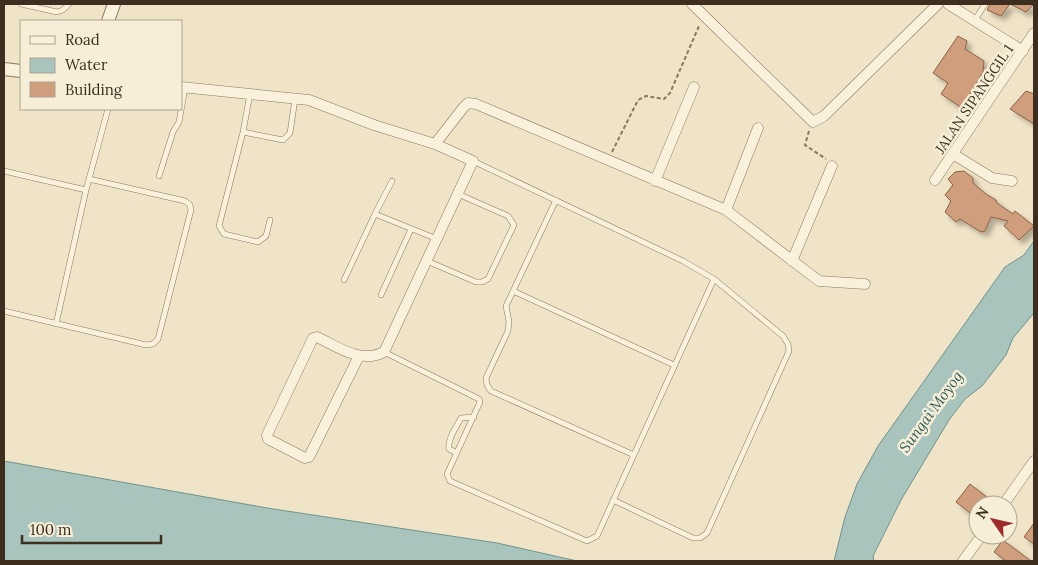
<svg xmlns="http://www.w3.org/2000/svg" width="1038" height="565" font-family="Lora,serif">
  <defs>
    <filter id="shadow"><feDropShadow dx="4.5" dy="4.5" stdDeviation="2.5" flood-color="#0004"/></filter>
  </defs>
  <rect width="100%" height="100%" fill="#f0e4c8"/>
  <path fill="#a9c4bc" stroke="#6f938a" d="M 1034,241 L 1034,313 L 1013,338 L 1006,355 L 982,386 L 965,399 L 949,420 L 901,500 L 873,556 L 874,561 L 834,561 L 845,517 L 857,484 L 878,446 L 1005,267 L 1024,255 Z
    M 4,461 L 267,508 L 497,543 L 577,561 L 4,561 Z"/>
  <path fill="#cf9f7d" stroke="#8d5f41" filter="url(#shadow)" d="M 990,4 L 1010,4 L 1001,16 L 987,10 Z
    M 1010,4 L 1034,4 L 1026,12 Z
    M 958,36 L 967,41 L 965,49 L 984,61 L 983,72 L 962,108 L 941,94 L 948,83 L 933,73 Z
    M 1026,91 L 1034,94 L 1034,124 L 1010,109 Z
    M 964,171 L 973,178 L 973,183 L 986,194 L 996,200 L 997,203 L 1013,214 L 1015,211 L 1034,226 L 1019,240 L 1004,226 L 1008,221 L 991,217 L 985,231 L 981,232 L 960,219 L 956,222 L 945,212 L 951,201 L 945,195 L 953,185 L 948,179 L 955,172 Z
    M 970,484 L 988,498 L 983,505 L 978,505 L 978,511 L 974,516 L 956,502 Z
    M 1034,523 L 1034,544 L 1024,537 Z
    M 1003,540 L 1031,561 L 1006,561 L 994,552 Z"/>
  <g fill="none" stroke-linecap="round" stroke-linejoin="round">
    <defs>
      <path id="service" d="M 21,4 L 57,12 L 63,10 L 69,4
        M 975,20 L 985,4
        M 250,94 L 243,132 L 219,226 L 224,234 L 258,242 L 266,236 L 270,220
        M 243,132 L 283,140 L 290,133 L 295,99
        M 473,161 L 683,261 L 714,279 L 783,336 L 788,344 L 789,351 L 707,533 L 700,538 L 693,538 L 613,500
        M 4,171 L 86,190 L 108,109
        M 159,176 L 173,132 L 179,122 L 185,88
        M 556,200 L 506,306 L 509,322 L 508,331 L 486,378 L 487,385 L 491,391 L 634,455
        M 375,214 L 392,181
        M 427,261 L 476,282 L 482,282 L 488,279 L 514,225 L 508,216 L 458,194
        M 344,280 L 375,214 L 437,239
        M 513,291 L 674,365
        M 381,295 L 411,229
        M 4,311 L 146,345 L 153,344 L 158,339 L 191,210 L 190,205 L 185,201 L 89,179
        M 56,324 L 86,190
        M 384,352 L 479,399 L 480,402 L 447,474 L 450,481 L 587,541 L 597,536 L 714,279
        M 457,453 L 449,449 C 447,439 457,426 461,418 L 474,417"/>
      <path id="minor" d="M 692,4 L 813,122 L 824,116 L 938,4
        M 948,4 L 1023,51
        M 181,87 L 309,100 L 374,125 L 435,144 L 473,161 L 384,352 C 361,364 338,347 317,337 L 313,338 L 267,435 L 268,439 L 305,458 L 309,457 L 359,356
        M 435,144 L 463,108 L 468,103 L 476,104 L 726,210 L 819,281 L 865,284
        M 953,154 L 992,178 L 1012,181
        M 935,180 L 1034,33
        M 655,181 L 694,87
        M 726,210 L 758,128
        M 792,261 L 832,166
        M 1003,505 L 1034,461
        M 963,561 L 982,535"/>
      <path id="tertiary" d="M 108,21 L 114,4
        M 4,69 L 21,71"/>
    </defs>
    <use href="#service" stroke="#8d765c" stroke-width="6"/>
    <use href="#minor" stroke="#8d765c" stroke-width="11"/>
    <use href="#tertiary" stroke="#8d765c" stroke-width="14"/>
    <path stroke="#8d765c" stroke-width="2" stroke-dasharray="4 2.5" stroke-linecap="butt" d="M 809,131 L 805,145 L 826,159
      M 612,152 L 638,100 L 646,96 L 664,99 L 670,93 L 699,26"/>
    <use href="#service" stroke="#faf1dc" stroke-width="5"/>
    <use href="#minor" stroke="#faf1dc" stroke-width="10"/>
    <use href="#tertiary" stroke="#faf1dc" stroke-width="12"/>
  </g>
  <g text-anchor="middle" stroke-width="5" stroke-linejoin="round" paint-order="stroke">
    <g font-size="14" fill="#3d2e20" stroke="#f7eed8">
      <text transform="translate(974 99) rotate(-56)" y="5">JALAN SIPANGGIL 1</text>
    </g>
    <g font-size="15" font-style="italic" fill="#2f5d5a" stroke="#f7eed8">
      <text transform="translate(931 412) rotate(-54)" y="5">Sungai Moyog</text>
    </g>
  </g>
  <rect width="1038" height="565" fill="none" stroke="#3d2e20" stroke-width="10"/>
  <rect x="20" y="20" width="162" height="90" fill="#f7eed8" stroke="#ada18e"/>
  <rect x="30" y="36" width="25" height="8" fill="#faf1dc" stroke="#ada18e"/>
  <text x="65" y="45" font-size="15" fill="#3d2e20">Road</text>
  <rect x="30" y="58" width="25" height="15" fill="#a9c4bc" stroke="#ada18e"/>
  <text x="65" y="70" font-size="15" fill="#3d2e20">Water</text>
  <rect x="30" y="82" width="25" height="15" fill="#cf9f7d" stroke="#ada18e"/>
  <text x="65" y="95" font-size="15" fill="#3d2e20">Building</text>
  <g transform="translate(993 520) rotate(304)"><circle r="24" fill="#f7eed8" stroke="#ada18e"/>
  <path d="M0-4L9 19L0 12L-9 19Z" fill="#9e2a2b"/>
  <text y="-8" font-size="14" font-weight="bold" text-anchor="middle" fill="#3d2e20">N</text>
  </g>
  <path d="M22 535v8h139v-8" fill="none" stroke="#3d2e20" stroke-width="2.5"/>
  <text x="30" y="535" font-size="15" fill="#3d2e20" stroke="#f7eed8" stroke-width="4" paint-order="stroke">100 m</text>
</svg>
